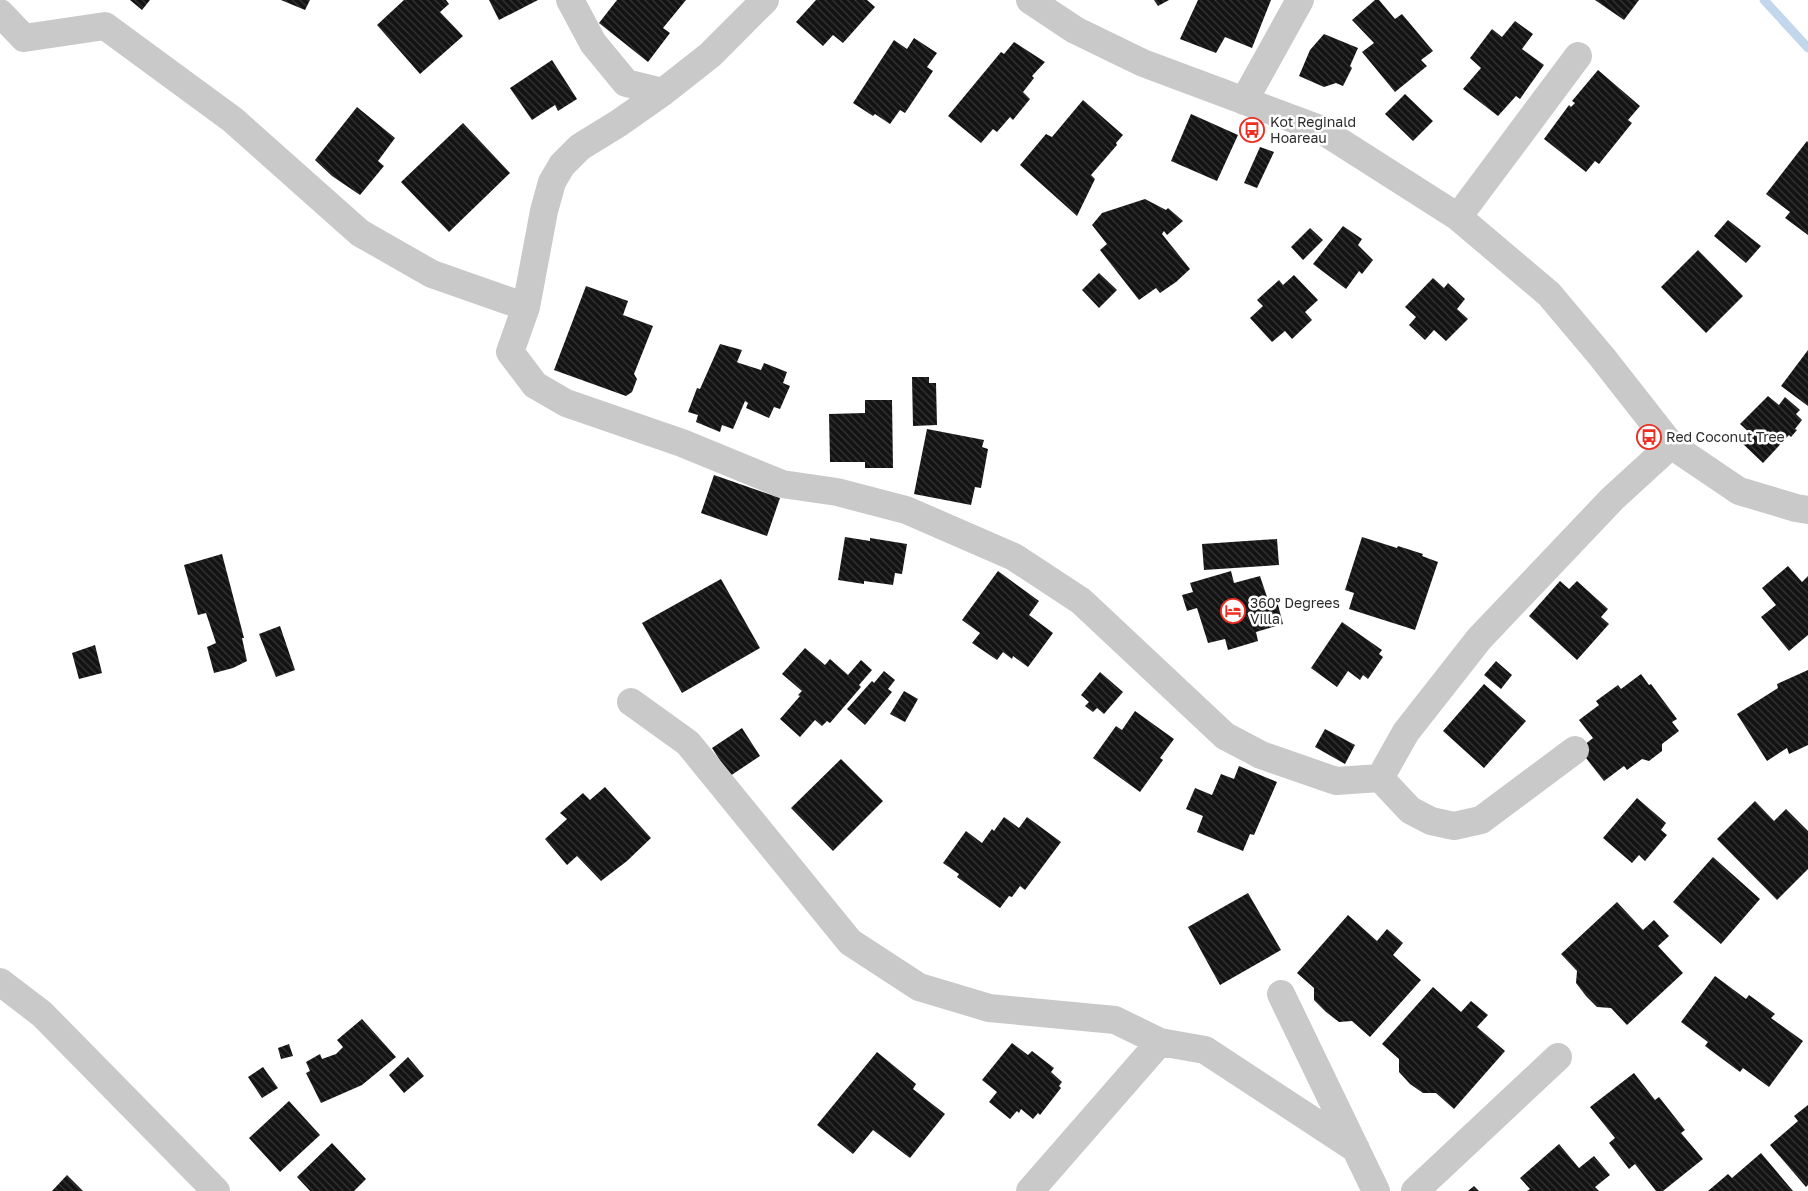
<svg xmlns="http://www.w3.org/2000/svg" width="1808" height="1191" font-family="'Golos Text',sans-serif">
  <defs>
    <pattern id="building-back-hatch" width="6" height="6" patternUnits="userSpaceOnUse" patternTransform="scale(1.25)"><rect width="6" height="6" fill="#131313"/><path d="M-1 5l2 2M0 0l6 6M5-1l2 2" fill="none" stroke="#363636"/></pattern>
  </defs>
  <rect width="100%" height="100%" fill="#fff"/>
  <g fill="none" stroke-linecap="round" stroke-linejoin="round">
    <path stroke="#c3d7ec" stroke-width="9" d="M 1764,0 L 1808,48"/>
  </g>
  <path fill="url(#building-back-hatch)" d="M 130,0 L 150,0 L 142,10 Z
    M 281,0 L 310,0 L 305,10 Z
    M 404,0 L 446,0 L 449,4 L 440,12 L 463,36 L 420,74 L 377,25 Z
    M 489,0 L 538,0 L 499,20 Z
    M 617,0 L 686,0 L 663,28 L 670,33 L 648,62 L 599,23 Z
    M 816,0 L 867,0 L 875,7 L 843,43 L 833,35 L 823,46 L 796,22 Z
    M 1154,0 L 1169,0 L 1158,6 Z
    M 1198,0 L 1271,0 L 1252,48 L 1225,37 L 1216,53 L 1180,39 Z
    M 1375,0 L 1379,0 L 1395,19 L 1402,14 L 1433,51 L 1421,60 L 1427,66 L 1395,92 L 1362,52 L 1374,43 L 1352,20 Z
    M 1595,0 L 1639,0 L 1624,20 Z
    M 1515,21 L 1533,34 L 1522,49 L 1544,65 L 1520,99 L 1516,96 L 1498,116 L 1463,89 L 1481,68 L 1470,58 L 1492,29 L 1502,37 Z
    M 1324,34 L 1358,48 L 1350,66 L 1352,68 L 1343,86 L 1336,83 L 1324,87 L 1299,76 L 1310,50 Z
    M 914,38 L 937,53 L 927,67 L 933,71 L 905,113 L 900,110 L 890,124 L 875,114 L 873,116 L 853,103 L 894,40 L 907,49 Z
    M 1014,42 L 1045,62 L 1032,76 L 1034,78 L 1023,92 L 1030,99 L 1013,120 L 1010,117 L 997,132 L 993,129 L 981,143 L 948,116 L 1001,52 L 1004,54 Z
    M 552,60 L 577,99 L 558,111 L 555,105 L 532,120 L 510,88 Z
    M 1598,70 L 1640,106 L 1628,120 L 1632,123 L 1599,164 L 1595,161 L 1586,172 L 1544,139 L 1569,105 L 1571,107 L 1575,103 L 1572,101 Z
    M 1405,94 L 1433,121 L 1413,141 L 1385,114 Z
    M 1083,100 L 1123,135 L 1116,143 L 1117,145 L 1091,175 L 1095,179 L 1077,216 L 1020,165 L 1046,134 L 1052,137 Z
    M 357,107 L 395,138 L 378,161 L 384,166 L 360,195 L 332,176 L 315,160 Z
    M 1191,114 L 1238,135 L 1217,181 L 1171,161 Z
    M 463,123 L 510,173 L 449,232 L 401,182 Z
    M 1807,141 L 1808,142 L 1808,235 L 1785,218 L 1790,212 L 1766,194 Z
    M 1260,147 L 1274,152 L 1257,188 L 1244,183 Z
    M 1145,199 L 1166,210 L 1168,208 L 1183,221 L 1167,235 L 1164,231 L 1162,234 L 1190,269 L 1176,282 L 1160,293 L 1156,288 L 1139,300 L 1100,250 L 1107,244 L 1092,225 L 1102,213 Z
    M 1728,220 L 1761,246 L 1746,263 L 1714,236 Z
    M 1343,226 L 1362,239 L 1358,245 L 1373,260 L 1362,274 L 1359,271 L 1346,289 L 1313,264 Z
    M 1310,228 L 1323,240 L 1303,260 L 1291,247 Z
    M 1698,250 L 1743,296 L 1706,333 L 1661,287 Z
    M 1099,273 L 1117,290 L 1099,308 L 1082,290 Z
    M 1294,275 L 1318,300 L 1305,312 L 1312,320 L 1292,339 L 1285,331 L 1272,342 L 1250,318 L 1263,306 L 1257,300 L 1279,280 L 1283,285 Z
    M 1433,278 L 1444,288 L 1448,283 L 1465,299 L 1457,309 L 1468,319 L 1446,341 L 1434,330 L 1425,340 L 1409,325 L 1416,317 L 1405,307 Z
    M 586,286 L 628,301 L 623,315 L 653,326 L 634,374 L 637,379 L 632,392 L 626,396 L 554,370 Z
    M 720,344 L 742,350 L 737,362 L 739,363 L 761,370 L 764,363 L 787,372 L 783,383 L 790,386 L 780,409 L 774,407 L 769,418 L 746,408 L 748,403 L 745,401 L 733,429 L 722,425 L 720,432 L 696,422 L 698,415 L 688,412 L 697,388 L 700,389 Z
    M 1808,350 L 1808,406 L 1781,386 Z
    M 912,377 L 929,377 L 929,383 L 936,383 L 937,425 L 913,426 Z
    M 1768,396 L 1779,405 L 1785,397 L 1800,410 L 1796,414 L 1802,420 L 1795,429 L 1797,430 L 1791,437 L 1789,435 L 1763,463 L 1742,443 L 1751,434 L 1740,424 Z
    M 865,400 L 892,400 L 893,468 L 865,468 L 865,462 L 830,462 L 829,414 L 865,413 Z
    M 927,429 L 984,440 L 982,447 L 988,449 L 981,488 L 975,487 L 971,505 L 914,494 Z
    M 714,475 L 780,498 L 767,536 L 701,513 Z
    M 845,537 L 870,541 L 870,538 L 907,544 L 902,574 L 895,573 L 893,585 L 864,581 L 864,584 L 838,580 Z
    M 1362,537 L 1397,548 L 1398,546 L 1423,554 L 1422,556 L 1438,562 L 1415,630 L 1349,609 L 1354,593 L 1345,590 Z
    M 1277,539 L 1279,565 L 1204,570 L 1202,544 Z
    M 222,554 L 244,638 L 242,638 L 247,661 L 233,668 L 214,673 L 207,647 L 216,643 L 206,613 L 198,615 L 184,565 Z
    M 1788,566 L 1802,582 L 1808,576 L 1808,635 L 1789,651 L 1761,617 L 1776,605 L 1762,588 Z
    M 998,571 L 1039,601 L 1029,615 L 1053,633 L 1028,667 L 1013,656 L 1012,659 L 1003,652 L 997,660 L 972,643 L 980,633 L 962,620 Z
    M 1231,571 L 1234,583 L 1260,576 L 1269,603 L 1277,601 L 1283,624 L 1256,632 L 1258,641 L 1228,650 L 1225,639 L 1208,643 L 1197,608 L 1187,611 L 1182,595 L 1193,592 L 1190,583 Z
    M 721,579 L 760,648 L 682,693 L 642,623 Z
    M 1560,581 L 1569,589 L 1577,581 L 1608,609 L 1601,617 L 1609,624 L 1577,660 L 1529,616 Z
    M 1342,622 L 1382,650 L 1379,654 L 1383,657 L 1368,679 L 1363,675 L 1360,680 L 1348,671 L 1337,687 L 1311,668 Z
    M 280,626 L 295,670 L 276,677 L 259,634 Z
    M 95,645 L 102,673 L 79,679 L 72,653 Z
    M 805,648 L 825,665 L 830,659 L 848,675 L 861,660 L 872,670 L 859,685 L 861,687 L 830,723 L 827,721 L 822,726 L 815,720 L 800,737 L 780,719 L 800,696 L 798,695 L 802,691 L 782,674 Z
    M 1496,661 L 1512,675 L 1501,689 L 1484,675 Z
    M 1808,670 L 1808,745 L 1789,754 L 1787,748 L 1767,761 L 1737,714 L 1778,688 L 1777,684 Z
    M 884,671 L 895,680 L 888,689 L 892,692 L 865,725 L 847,709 L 872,681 L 874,683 Z
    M 1100,672 L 1123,692 L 1104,714 L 1097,708 L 1093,712 L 1085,706 L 1089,702 L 1081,695 Z
    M 1641,674 L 1649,685 L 1651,684 L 1677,719 L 1672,722 L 1679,731 L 1662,744 L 1662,751 L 1649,761 L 1642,759 L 1627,770 L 1624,766 L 1604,781 L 1579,749 L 1593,738 L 1579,720 L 1599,705 L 1596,701 L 1618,685 L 1621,689 Z
    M 1484,684 L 1526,721 L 1484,768 L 1443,731 Z
    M 904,691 L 918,699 L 905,722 L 890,714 Z
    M 1135,711 L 1174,739 L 1160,758 L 1163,760 L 1140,792 L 1093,758 L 1116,726 L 1122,730 Z
    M 742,728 L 760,756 L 730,776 L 712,748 Z
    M 1325,729 L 1355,745 L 1345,764 L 1315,747 Z
    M 841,759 L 883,801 L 833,851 L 791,808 Z
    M 1239,766 L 1277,782 L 1254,835 L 1250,834 L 1243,851 L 1197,832 L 1203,816 L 1186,809 L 1195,788 L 1212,795 L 1221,774 L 1234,779 Z
    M 605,787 L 651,838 L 627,861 L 601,881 L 577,856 L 567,865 L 545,839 L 567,819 L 560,813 L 583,793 L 590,800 Z
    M 1637,798 L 1666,823 L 1661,830 L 1667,835 L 1645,861 L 1639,855 L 1632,863 L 1603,838 Z
    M 1755,801 L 1774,821 L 1786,809 L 1808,831 L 1808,869 L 1777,900 L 1717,839 Z
    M 1004,817 L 1019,828 L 1027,817 L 1061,842 L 1025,890 L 1020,886 L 1012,897 L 1009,896 L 1000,908 L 957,877 L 959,874 L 943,863 L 966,831 L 982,843 L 992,829 L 994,831 Z
    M 1713,857 L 1760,899 L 1721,944 L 1673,902 Z
    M 1248,893 L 1281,950 L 1220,985 L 1188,927 Z
    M 1617,902 L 1643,930 L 1654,920 L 1669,936 L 1658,946 L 1683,973 L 1627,1025 L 1611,1008 L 1597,1007 L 1586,996 L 1576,983 L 1577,971 L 1561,954 Z
    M 1348,915 L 1377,941 L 1387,929 L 1403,943 L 1393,955 L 1421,980 L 1370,1037 L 1352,1021 L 1339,1022 L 1326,1012 L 1314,1000 L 1314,988 L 1297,973 Z
    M 1715,976 L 1746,999 L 1749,995 L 1775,1014 L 1771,1018 L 1803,1041 L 1769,1087 L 1743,1068 L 1740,1072 L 1705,1046 L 1708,1042 L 1681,1022 Z
    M 1433,987 L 1461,1012 L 1471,1001 L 1488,1015 L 1477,1027 L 1505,1051 L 1454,1109 L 1436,1093 L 1423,1093 L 1410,1084 L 1399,1072 L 1399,1059 L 1382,1044 Z
    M 362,1019 L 396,1057 L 362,1085 L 321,1103 L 306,1073 L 310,1071 L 306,1062 L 320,1054 L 322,1059 L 336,1054 L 343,1047 L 337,1040 Z
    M 1012,1043 L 1028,1055 L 1032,1051 L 1054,1068 L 1051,1072 L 1062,1082 L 1059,1086 L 1061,1088 L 1040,1115 L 1038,1113 L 1033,1119 L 1021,1109 L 1019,1113 L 1017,1111 L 1010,1119 L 989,1102 L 997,1092 L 982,1080 Z
    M 289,1044 L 293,1056 L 281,1059 L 278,1048 Z
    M 877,1052 L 916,1084 L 913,1089 L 945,1114 L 910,1158 L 873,1130 L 853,1154 L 817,1125 Z
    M 408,1057 L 424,1076 L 404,1093 L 389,1075 Z
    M 263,1067 L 278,1088 L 262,1098 L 248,1077 Z
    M 1634,1073 L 1655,1100 L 1659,1097 L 1685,1130 L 1681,1133 L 1703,1159 L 1663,1191 L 1656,1191 L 1635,1164 L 1629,1169 L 1609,1143 L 1615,1138 L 1590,1107 Z
    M 289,1101 L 320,1135 L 280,1172 L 249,1138 Z
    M 1808,1105 L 1808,1185 L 1806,1187 L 1770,1145 L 1798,1121 L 1794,1116 Z
    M 332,1143 L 366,1179 L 354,1191 L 310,1191 L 297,1177 Z
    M 1559,1144 L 1579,1168 L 1594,1156 L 1610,1175 L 1595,1187 L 1599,1191 L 1527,1191 L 1530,1189 L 1520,1178 Z
    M 1761,1153 L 1793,1191 L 1708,1191 L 1728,1174 L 1732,1178 Z
    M 67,1175 L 83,1191 L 52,1191 Z
    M 1474,1186 L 1479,1191 L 1468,1191 Z"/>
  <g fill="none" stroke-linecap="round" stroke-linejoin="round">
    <path stroke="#c9c9c9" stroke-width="28" d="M 570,0 L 593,43 L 626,83 L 663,92 L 710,55 L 765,0
      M 1030,0 L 1075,30 L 1143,63 L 1320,129 L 1458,217 L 1549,294 L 1602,357 L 1671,445 L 1739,491 L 1796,508 L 1808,510
      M 0,13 L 24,38 L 105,26 L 233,120 L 360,233 L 432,274 L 526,307
      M 663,92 L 619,123 L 580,147 L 562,165 L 552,182 L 544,211 L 526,307 L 510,352 L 535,385 L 566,403 L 682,443 L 782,484 L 837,492 L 906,510 L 1014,557 L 1081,601 L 1225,736 L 1261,755 L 1336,781 L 1380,778
      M 1244,101 L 1300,0
      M 1458,217 L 1578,56
      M 631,702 L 688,743 L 850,942 L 919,987 L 989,1008 L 1115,1020 L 1160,1042 L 1205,1050 L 1356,1149
      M 1380,778 L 1406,732 L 1479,639 L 1612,499 L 1671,445
      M 1380,778 L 1410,810 L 1431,821 L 1454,826 L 1481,820 L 1575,750
      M 0,982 L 42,1014 L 216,1191
      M 1281,994 L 1376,1191
      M 1030,1191 L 1160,1042
      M 1415,1191 L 1558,1057"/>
  </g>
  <defs>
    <symbol id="bus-ring" viewBox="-11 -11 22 22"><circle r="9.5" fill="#fff" stroke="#ee2e23" stroke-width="1.5"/><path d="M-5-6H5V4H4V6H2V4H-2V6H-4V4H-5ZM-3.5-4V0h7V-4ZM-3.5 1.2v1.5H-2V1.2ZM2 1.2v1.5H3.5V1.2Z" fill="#ee2e23"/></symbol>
    <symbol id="hotel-ring" viewBox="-11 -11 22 22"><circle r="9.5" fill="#fff" stroke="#ee2e23" stroke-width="1.5"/><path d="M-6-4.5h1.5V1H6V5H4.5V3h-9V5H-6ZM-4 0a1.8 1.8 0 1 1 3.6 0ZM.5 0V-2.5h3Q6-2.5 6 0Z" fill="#ee2e23"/></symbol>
  </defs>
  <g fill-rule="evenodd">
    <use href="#bus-ring" x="1238" y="116" width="28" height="28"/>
    <use href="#bus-ring" x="1635" y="423" width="28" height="28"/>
    <use href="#hotel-ring" x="1219" y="597" width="28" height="28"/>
  </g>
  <g text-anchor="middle" stroke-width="5" stroke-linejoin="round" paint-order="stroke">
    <g font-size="14" fill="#2c2c2c" stroke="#fff" text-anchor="start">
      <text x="1270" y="127">Kot Reginald<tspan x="1270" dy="16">Hoareau</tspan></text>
      <text x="1666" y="442">Red Coconut Tree</text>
      <text x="1250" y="608">360° Degrees<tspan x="1250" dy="16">Villa</tspan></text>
    </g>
  </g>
</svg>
